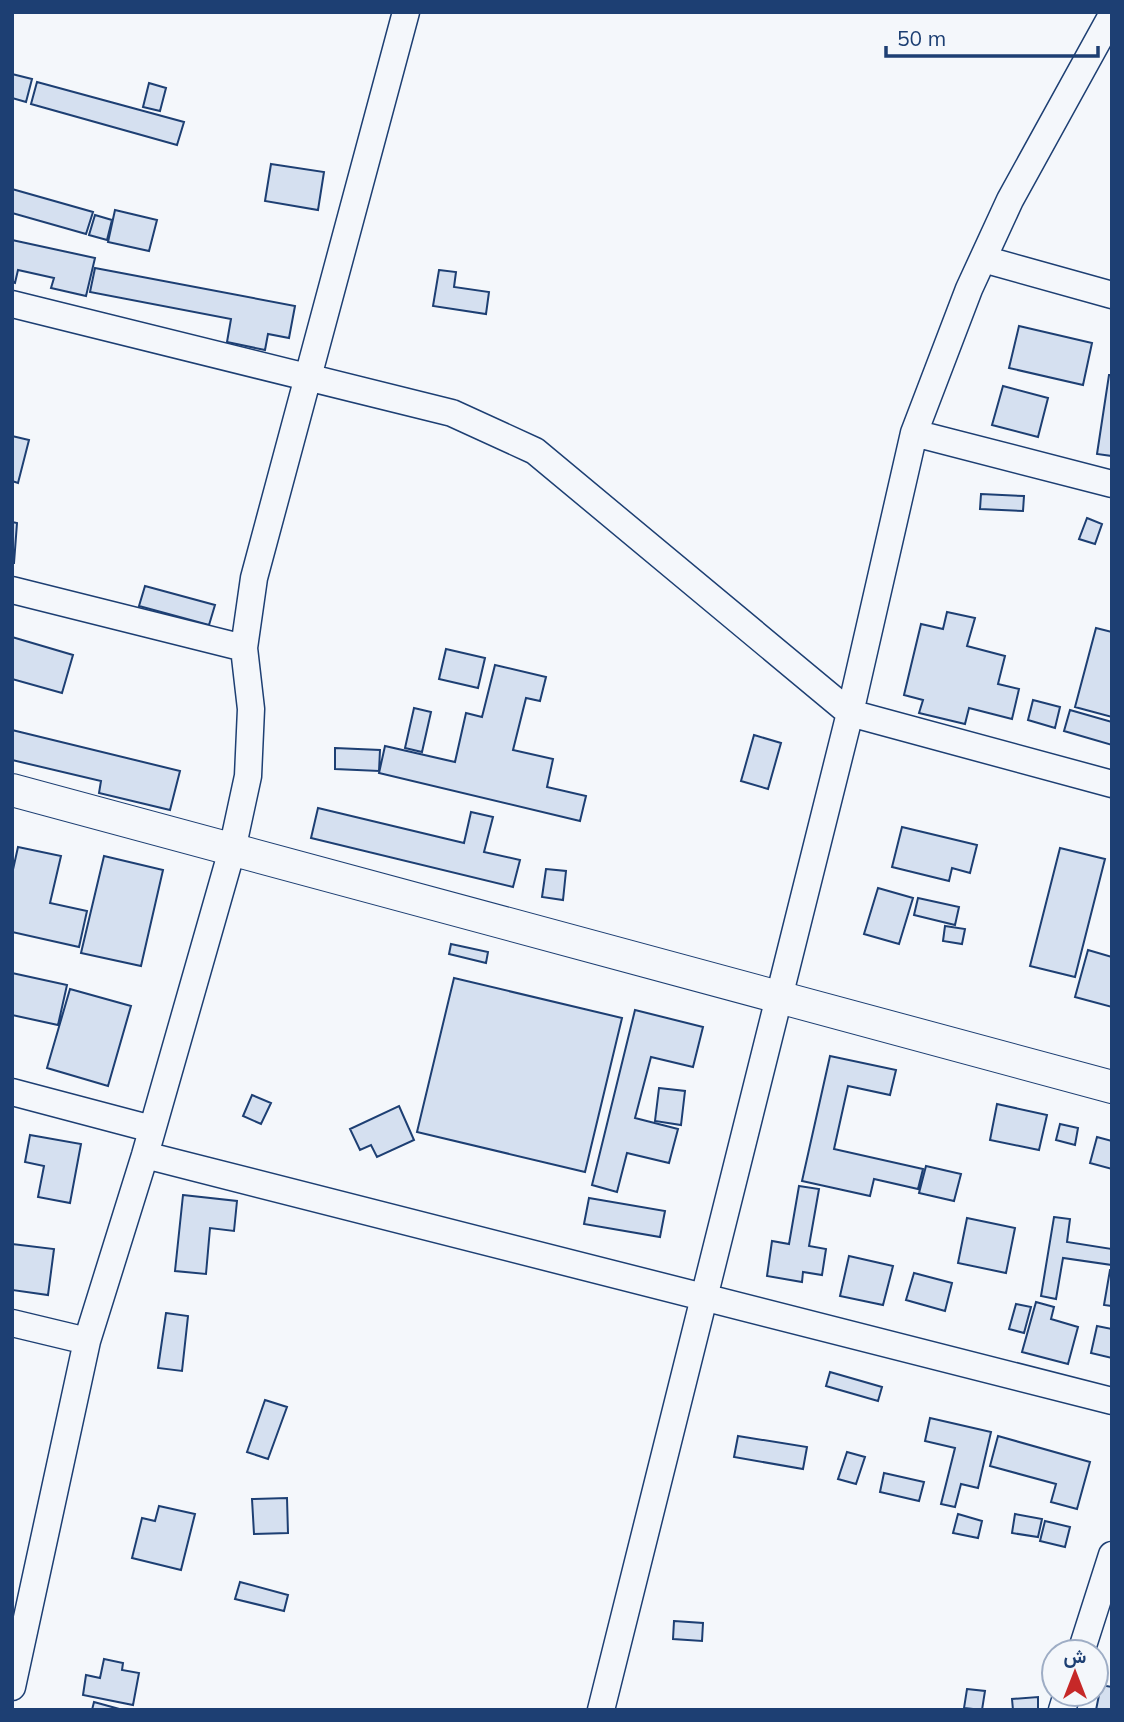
<svg xmlns="http://www.w3.org/2000/svg" width="1124" height="1722" font-family="Mulish,Vazirmatn,sans-serif">
  <rect width="100%" height="100%" fill="#f4f7fb"/>
  <path fill="#d5e0f0" stroke="#1d3f73" stroke-width="2" d="M 12,74 L 32,79 L 26,102 L 12,98 Z
    M 37,82 L 184,122 L 177,145 L 31,104 Z
    M 149,83 L 166,88 L 160,111 L 143,107 Z
    M 271,164 L 324,172 L 318,210 L 265,201 Z
    M 12,189 L 93,212 L 86,234 L 12,213 Z
    M 115,210 L 157,220 L 149,251 L 108,242 Z
    M 95,215 L 112,220 L 107,240 L 89,235 Z
    M 12,240 L 95,258 L 86,296 L 51,288 L 54,278 L 18,270 L 15,283 L 12,282 Z
    M 95,268 L 295,306 L 289,338 L 268,334 L 265,350 L 227,342 L 231,319 L 90,292 Z
    M 439,270 L 456,272 L 454,287 L 489,292 L 486,314 L 433,306 Z
    M 1019,326 L 1092,343 L 1083,385 L 1009,368 Z
    M 1109,375 L 1112,375 L 1112,456 L 1097,454 Z
    M 1003,386 L 1048,398 L 1038,437 L 992,425 Z
    M 12,436 L 29,440 L 18,483 L 12,481 Z
    M 981,494 L 1024,496 L 1023,511 L 980,509 Z
    M 1087,518 L 1102,524 L 1095,544 L 1079,539 Z
    M 12,522 L 17,523 L 14,563 L 12,563 Z
    M 145,586 L 215,605 L 209,625 L 139,606 Z
    M 947,612 L 975,618 L 967,646 L 1005,656 L 998,684 L 1019,689 L 1012,719 L 969,708 L 965,724 L 919,713 L 923,700 L 904,695 L 921,624 L 943,629 Z
    M 1096,628 L 1112,632 L 1112,717 L 1075,707 Z
    M 12,637 L 73,655 L 62,693 L 12,679 Z
    M 446,649 L 485,658 L 478,688 L 439,679 Z
    M 495,665 L 546,677 L 540,701 L 526,698 L 513,750 L 553,759 L 547,787 L 586,796 L 580,821 L 379,773 L 385,746 L 455,762 L 466,713 L 482,717 Z
    M 1033,700 L 1060,707 L 1055,728 L 1028,720 Z
    M 414,708 L 431,712 L 422,752 L 405,748 Z
    M 1070,710 L 1112,722 L 1112,745 L 1064,731 Z
    M 12,730 L 180,771 L 170,810 L 99,793 L 101,781 L 12,760 Z
    M 754,735 L 781,743 L 768,789 L 741,781 Z
    M 335,748 L 380,750 L 379,771 L 335,769 Z
    M 318,808 L 464,843 L 471,812 L 493,817 L 484,852 L 520,860 L 513,887 L 311,838 Z
    M 902,827 L 977,845 L 970,873 L 952,868 L 949,881 L 892,867 Z
    M 18,847 L 61,856 L 50,903 L 87,911 L 79,947 L 12,932 L 12,874 Z
    M 1060,848 L 1105,859 L 1075,977 L 1030,966 Z
    M 104,856 L 163,870 L 141,966 L 81,953 Z
    M 546,869 L 566,871 L 563,900 L 542,897 Z
    M 878,888 L 913,898 L 899,944 L 864,934 Z
    M 918,898 L 959,907 L 955,925 L 914,915 Z
    M 945,926 L 965,929 L 962,944 L 943,941 Z
    M 451,944 L 488,952 L 486,963 L 449,954 Z
    M 1088,950 L 1112,957 L 1112,1007 L 1075,997 Z
    M 12,973 L 67,985 L 58,1025 L 12,1015 Z
    M 454,978 L 622,1018 L 585,1172 L 417,1132 Z
    M 70,989 L 131,1006 L 108,1086 L 47,1068 Z
    M 635,1010 L 703,1027 L 693,1067 L 651,1057 L 635,1118 L 678,1129 L 669,1163 L 627,1153 L 617,1192 L 592,1185 Z
    M 830,1056 L 896,1070 L 890,1095 L 848,1086 L 834,1149 L 923,1169 L 918,1189 L 874,1179 L 870,1196 L 802,1181 Z
    M 659,1088 L 685,1091 L 681,1125 L 655,1121 Z
    M 252,1095 L 271,1103 L 261,1124 L 243,1116 Z
    M 997,1104 L 1047,1115 L 1039,1150 L 990,1140 Z
    M 399,1106 L 414,1140 L 377,1157 L 371,1145 L 360,1150 L 350,1129 Z
    M 1060,1124 L 1078,1128 L 1075,1145 L 1056,1140 Z
    M 30,1135 L 81,1144 L 70,1203 L 38,1197 L 44,1166 L 25,1162 Z
    M 1097,1137 L 1112,1141 L 1112,1169 L 1090,1163 Z
    M 926,1166 L 961,1174 L 954,1201 L 919,1193 Z
    M 799,1186 L 819,1189 L 809,1246 L 826,1249 L 822,1275 L 803,1272 L 802,1282 L 767,1276 L 772,1241 L 789,1244 Z
    M 183,1195 L 237,1201 L 234,1231 L 210,1228 L 206,1274 L 175,1271 Z
    M 589,1198 L 665,1211 L 660,1237 L 584,1224 Z
    M 1054,1217 L 1070,1219 L 1067,1242 L 1112,1249 L 1112,1265 L 1063,1258 L 1056,1299 L 1041,1296 Z
    M 967,1218 L 1015,1228 L 1006,1273 L 958,1263 Z
    M 12,1244 L 54,1249 L 48,1295 L 12,1290 Z
    M 849,1256 L 893,1266 L 883,1305 L 840,1296 Z
    M 1110,1270 L 1112,1270 L 1112,1306 L 1104,1305 Z
    M 914,1273 L 952,1283 L 945,1311 L 906,1300 Z
    M 1036,1302 L 1054,1307 L 1051,1319 L 1078,1327 L 1068,1364 L 1022,1352 Z
    M 1016,1304 L 1031,1307 L 1024,1333 L 1009,1329 Z
    M 166,1313 L 188,1316 L 182,1371 L 158,1368 Z
    M 1097,1326 L 1112,1329 L 1112,1358 L 1091,1353 Z
    M 830,1372 L 882,1387 L 878,1401 L 826,1386 Z
    M 265,1400 L 287,1407 L 268,1459 L 247,1452 Z
    M 930,1418 L 991,1432 L 978,1488 L 961,1484 L 955,1507 L 941,1504 L 955,1448 L 925,1441 Z
    M 738,1436 L 807,1447 L 803,1469 L 734,1457 Z
    M 998,1436 L 1090,1462 L 1077,1509 L 1051,1502 L 1056,1484 L 990,1466 Z
    M 847,1452 L 865,1457 L 856,1484 L 838,1479 Z
    M 884,1473 L 924,1482 L 919,1501 L 880,1492 Z
    M 287,1498 L 288,1533 L 254,1534 L 252,1499 Z
    M 159,1506 L 195,1514 L 181,1570 L 132,1558 L 142,1518 L 155,1521 Z
    M 958,1514 L 982,1521 L 978,1538 L 953,1533 Z
    M 1015,1514 L 1042,1519 L 1038,1537 L 1012,1533 Z
    M 1045,1521 L 1070,1527 L 1065,1547 L 1040,1541 Z
    M 240,1582 L 288,1595 L 284,1611 L 235,1599 Z
    M 674,1621 L 703,1623 L 702,1641 L 673,1639 Z
    M 104,1659 L 123,1663 L 122,1670 L 139,1673 L 133,1705 L 83,1695 L 86,1675 L 100,1678 Z
    M 1101,1685 L 1112,1687 L 1112,1710 L 1096,1710 Z
    M 967,1689 L 985,1691 L 982,1710 L 964,1708 Z
    M 1038,1697 L 1038,1710 L 1013,1710 L 1012,1699 Z
    M 94,1702 L 123,1710 L 92,1710 Z"/>
  <g fill="none" stroke-linecap="round" stroke-linejoin="round">
    <defs>
      <path id="minor" d="M 983,259 L 1112,295
        M 12,304 L 452,413 L 535,451 L 850,713 L 1112,784
        M 914,433 L 1112,484
        M 12,590 L 244,648
        M 12,1092 L 152,1129
        M 145,1155 L 1112,1401
        M 12,1323 L 87,1341
        M 1081,1652 L 1112,1555
        M 12,1687 L 87,1341 L 145,1155 L 232,850 L 248,776 L 251,709 L 244,648 L 254,578 L 406,12
        M 601,1710 L 850,713 L 914,433 L 969,289 L 1010,200 L 1112,15
        M 1062,1710 L 1067,1694"/>
      <path id="tertiary" d="M 12,790 L 1112,1087"/>
    </defs>
    <use href="#minor" stroke="#1d3f73" stroke-width="29"/>
    <use href="#tertiary" stroke="#1d3f73" stroke-width="34"/>
    <use href="#minor" stroke="#f4f7fb" stroke-width="26"/>
    <use href="#tertiary" stroke="#f4f7fb" stroke-width="32"/>
  </g>
  <rect width="1124" height="1722" fill="none" stroke="#1d3f73" stroke-width="28"/>
  <g transform="translate(1075 1673)"><circle r="33" fill="#f4f7fb" stroke="#9eadc5" stroke-width="2"/>
  <path d="M0-5L12 26L0 18L-12 26Z" fill="#c62828"/>
  <text y="-10" font-size="19" font-weight="bold" text-anchor="middle" fill="#1d3f73">ش</text>
  </g>
  <path d="M886 46v10h212v-10" fill="none" stroke="#1d3f73" stroke-width="3.5"/>
  <text x="897" y="46" font-size="21" fill="#1d3f73" stroke="#f4f7fb" stroke-width="5" paint-order="stroke">50 m</text>
</svg>
